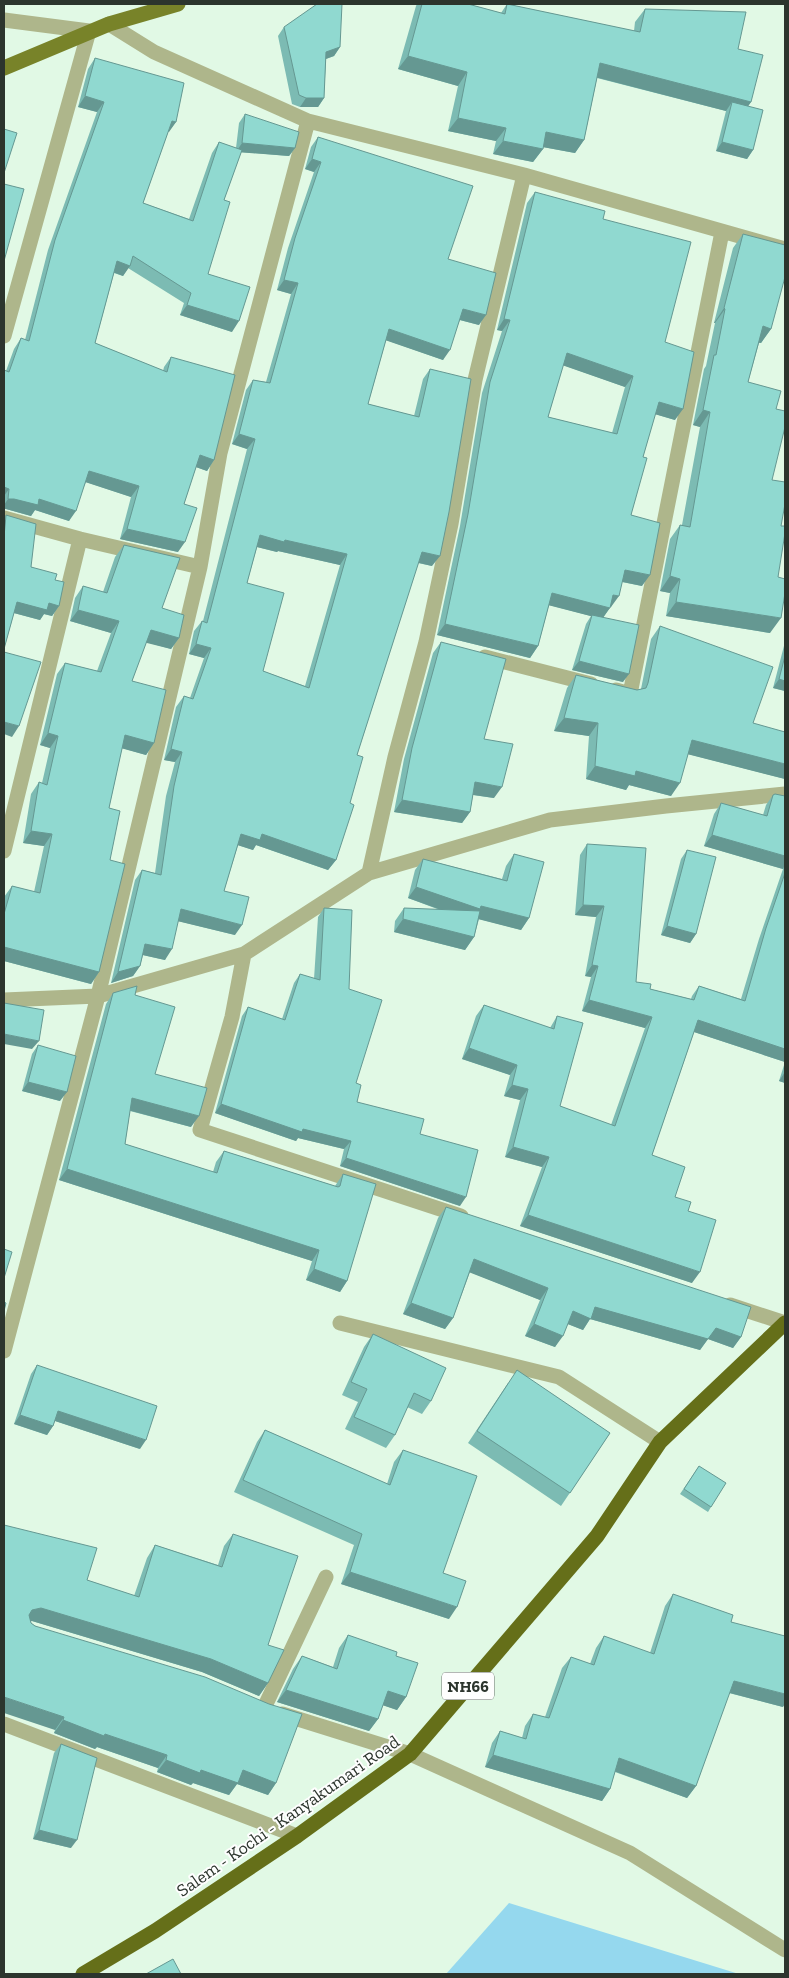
<svg xmlns="http://www.w3.org/2000/svg" width="789" height="1978" font-family="'Zilla Slab',serif">
  <rect width="100%" height="100%" fill="#e1f9e5"/>
  <path fill="#95d8ee" d="M 509,1903 L 739,1974 L 446,1974 Z"/>
  <g fill="none" stroke-linecap="round" stroke-linejoin="round">
    <path stroke="#aeb68b" stroke-width="15" d="M 4,20 L 89,31 L 4,336
      M 109,24 L 154,52 L 308,121 L 524,175 L 785,249
      M 4,518 L 80,539 L 200,567
      M 485,657 L 591,684
      M 616,690 L 630,694 L 722,232
      M 4,851 L 80,539
      M 369,873 L 395,757 L 426,642 L 451,524 L 475,380 L 524,175
      M 244,954 L 232,1017 L 200,1130 L 461,1216
      M 4,1000 L 98,996 L 244,954 L 369,873 L 550,820 L 666,806 L 785,794
      M 730,1305 L 785,1323
      M 340,1323 L 559,1377 L 660,1442
      M 4,1351 L 98,996 L 200,567 L 220,453 L 308,121
      M 264,1708 L 326,1577
      M 282,1714 L 410,1754 L 630,1853 L 785,1950
      M 4,1724 L 297,1836"/>
    <path stroke="#788329" stroke-width="15" d="M 4,68 L 109,24 L 178,4"/>
    <path stroke="#656f19" stroke-width="15" d="M 83,1974 L 155,1931 L 297,1836 L 410,1754 L 597,1536 L 660,1442 L 785,1323"/>
  </g>
  <path fill="#7cbbb3" fill-rule="evenodd" d="M 417,4 L 468,4 L 501,13 L 507,4 L 634,31 L 635,22 L 645,9 L 738,49 L 751,102 L 748,106 L 753,150 L 747,159 L 716,151 L 726,111 L 597,78 L 584,140 L 575,153 L 543,147 L 543,149 L 533,162 L 493,154 L 496,141 L 448,131 L 458,86 L 398,69 L 416,6 Z
    M 284,27 L 340,47 L 334,56 L 326,59 L 324,98 L 318,107 L 300,107 L 292,104 L 278,36 Z
    M 785,34 L 785,66 L 784,66 Z
    M 95,58 L 176,122 L 168,132 L 143,203 L 189,219 L 212,153 L 219,142 L 236,148 L 239,123 L 245,114 L 295,148 L 289,156 L 241,152 L 224,200 L 208,274 L 232,332 L 180,315 L 184,303 L 128,268 L 123,276 L 114,273 L 95,343 L 163,371 L 164,367 L 171,357 L 214,460 L 207,471 L 196,467 L 184,504 L 178,552 L 120,539 L 131,497 L 86,482 L 69,521 L 35,510 L 31,516 L 6,509 L 4,509 L 4,370 L 6,371 L 14,349 L 21,338 L 25,340 L 48,250 L 97,112 L 78,107 L 88,69 Z
    M 318,137 L 448,259 L 479,325 L 460,320 L 443,360 L 386,340 L 368,404 L 414,416 L 423,379 L 430,369 L 432,566 L 418,563 L 357,755 L 350,803 L 336,860 L 328,870 L 256,845 L 253,850 L 238,845 L 224,891 L 235,935 L 178,921 L 165,960 L 143,955 L 140,966 L 133,976 L 111,983 L 135,880 L 142,870 L 155,873 L 166,796 L 175,762 L 164,760 L 176,707 L 184,696 L 190,698 L 204,658 L 189,654 L 194,631 L 202,621 L 203,621 L 247,449 L 232,444 L 246,390 L 253,380 L 266,382 L 291,294 L 277,290 L 288,248 L 314,172 L 305,169 L 311,147 ZM 257,547 L 277,552 L 278,551 L 340,565 L 305,686 L 263,671 L 247,583 Z
    M 535,192 L 603,219 L 665,342 L 675,420 L 655,414 L 643,457 L 631,515 L 642,586 L 622,582 L 611,607 L 610,607 L 603,618 L 623,682 L 572,670 L 586,624 L 591,616 L 549,605 L 538,646 L 530,658 L 437,635 L 460,526 L 482,393 L 502,331 L 497,330 L 527,203 ZM 563,365 L 625,387 L 612,433 L 548,417 Z
    M 743,234 L 771,329 L 761,343 L 759,343 L 748,382 L 776,409 L 772,480 L 781,526 L 778,577 L 770,633 L 666,616 L 670,593 L 660,591 L 670,539 L 680,525 L 682,525 L 700,427 L 693,425 L 704,369 L 706,366 L 715,323 L 714,323 L 733,248 Z
    M 6,515 L 31,567 L 55,580 L 59,606 L 52,616 L 44,614 L 40,620 L 14,613 L 4,649 L 4,519 Z
    M 124,545 L 179,638 L 171,649 L 146,642 L 132,681 L 154,743 L 146,755 L 122,748 L 109,808 L 110,860 L 99,972 L 91,984 L 4,961 L 4,897 L 12,886 L 34,892 L 44,846 L 23,843 L 31,794 L 39,782 L 42,783 L 50,748 L 40,745 L 57,674 L 65,663 L 97,671 L 111,633 L 70,621 L 75,598 L 83,586 L 103,592 L 115,557 Z
    M 660,626 L 753,723 L 785,779 L 688,754 L 671,796 L 629,785 L 626,790 L 586,779 L 589,736 L 554,731 L 567,688 L 576,675 L 637,690 L 641,689 L 651,639 Z
    M 441,642 L 484,739 L 494,798 L 473,795 L 470,812 L 462,823 L 394,812 L 404,759 L 433,653 Z
    M 785,642 L 785,691 L 773,688 Z
    M 773,795 L 785,796 L 785,1083 L 779,1081 L 785,1062 L 694,1032 L 652,1155 L 675,1197 L 688,1211 L 692,1283 L 520,1226 L 542,1167 L 505,1157 L 520,1100 L 504,1096 L 510,1075 L 462,1059 L 476,1016 L 484,1005 L 550,1028 L 557,1016 L 560,1106 L 611,1125 L 645,1028 L 582,1011 L 591,977 L 585,976 L 596,917 L 575,915 L 580,855 L 587,844 L 636,982 L 650,989 L 691,999 L 692,996 L 699,986 L 741,999 L 759,939 L 783,869 L 704,846 L 714,814 L 721,803 L 763,815 L 766,805 Z
    M 687,850 L 696,934 L 690,943 L 661,935 L 681,859 Z
    M 514,854 L 529,918 L 521,930 L 479,919 L 474,937 L 465,950 L 394,932 L 395,921 L 404,908 L 440,910 L 408,898 L 415,870 L 423,859 L 502,879 L 506,866 Z
    M 324,908 L 349,989 L 356,1083 L 357,1102 L 420,1134 L 460,1206 L 340,1166 L 344,1149 L 298,1138 L 296,1141 L 215,1113 L 242,1016 L 248,1007 L 282,1019 L 294,983 L 300,974 L 314,979 L 318,917 Z
    M 113,993 L 135,995 L 155,1074 L 191,1127 L 130,1111 L 125,1144 L 213,1172 L 216,1162 L 224,1151 L 335,1186 L 343,1174 L 347,1281 L 340,1292 L 306,1280 L 312,1261 L 59,1180 L 106,1004 Z
    M 38,1045 L 60,1101 L 22,1091 L 32,1054 Z
    M 446,1207 L 741,1337 L 733,1348 L 708,1339 L 700,1350 L 590,1319 L 583,1330 L 568,1324 L 555,1347 L 525,1336 L 540,1300 L 470,1272 L 453,1318 L 445,1329 L 403,1314 L 438,1218 Z
    M 373,1334 L 431,1401 L 422,1414 L 407,1407 L 395,1435 L 386,1448 L 345,1429 L 358,1402 L 342,1395 L 364,1347 Z
    M 37,1365 L 140,1449 L 55,1421 L 53,1426 L 47,1435 L 14,1424 L 31,1374 Z
    M 508,1383 L 610,1433 L 561,1506 L 468,1443 Z
    M 265,1430 L 387,1484 L 394,1462 L 403,1450 L 443,1573 L 449,1619 L 341,1584 L 354,1545 L 234,1492 L 257,1442 Z
    M 699,1466 L 711,1507 L 708,1512 L 680,1494 Z
    M 4,1525 L 87,1580 L 134,1596 L 147,1558 L 155,1545 L 218,1565 L 224,1546 L 233,1534 L 268,1645 L 268,1683 L 259,1696 L 202,1672 L 32,1621 L 30,1621 L 31,1623 L 276,1783 L 268,1795 L 237,1784 L 229,1795 L 193,1783 L 191,1785 L 157,1772 L 158,1768 L 97,1747 L 95,1749 L 54,1733 L 55,1730 Z
    M 673,1594 L 731,1622 L 783,1707 L 729,1693 L 696,1786 L 687,1798 L 615,1772 L 610,1789 L 602,1801 L 485,1767 L 492,1743 L 500,1731 L 522,1738 L 525,1726 L 533,1714 L 545,1717 L 562,1668 L 571,1657 L 590,1664 L 596,1648 L 604,1636 L 650,1653 L 665,1606 Z
    M 348,1635 L 396,1656 L 406,1697 L 397,1710 L 383,1705 L 378,1719 L 369,1731 L 277,1702 L 293,1669 L 302,1656 L 333,1667 L 339,1648 Z
    M 61,1744 L 71,1848 L 33,1839 L 54,1753 Z"/>
  <path fill="#659892" d="M 340,47 L 334,56 L 320,61 L 326,52 Z
    M 408,56 L 467,72 L 458,86 L 398,69 Z
    M 600,63 L 751,102 L 742,115 L 732,102 L 726,111 L 591,76 Z
    M 85,96 L 104,102 L 97,112 L 78,107 Z
    M 306,98 L 324,98 L 318,107 L 300,107 Z
    M 458,118 L 506,128 L 496,141 L 448,131 Z
    M 172,121 L 176,122 L 169,132 L 165,131 Z
    M 546,132 L 584,140 L 575,153 L 537,146 Z
    M 503,141 L 543,149 L 533,162 L 493,154 Z
    M 722,142 L 753,150 L 747,159 L 716,151 Z
    M 242,143 L 295,148 L 289,156 L 236,152 Z
    M 312,159 L 321,162 L 314,172 L 305,169 Z
    M 117,261 L 130,266 L 123,276 L 110,271 Z
    M 284,280 L 298,283 L 291,294 L 277,290 Z
    M 187,305 L 239,321 L 232,332 L 180,315 Z
    M 724,308 L 725,309 L 715,323 L 714,323 Z
    M 463,309 L 486,315 L 479,325 L 456,319 Z
    M 504,319 L 510,320 L 502,331 L 497,330 Z
    M 763,326 L 771,329 L 761,343 L 753,341 Z
    M 389,329 L 450,350 L 443,360 L 382,339 Z
    M 567,353 L 633,376 L 625,387 L 559,364 Z
    M 659,402 L 683,409 L 675,420 L 651,413 Z
    M 703,410 L 710,412 L 700,427 L 693,425 Z
    M 239,434 L 255,439 L 247,449 L 232,444 Z
    M 200,455 L 214,460 L 207,471 L 193,466 Z
    M 89,471 L 139,486 L 131,497 L 82,481 Z
    M 4,487 L 9,489 L 4,496 Z
    M 8,499 L 39,499 L 76,511 L 69,521 L 35,510 L 31,516 L 6,509 L 4,509 L 4,505 Z
    M 127,529 L 185,542 L 178,552 L 120,539 Z
    M 260,535 L 285,540 L 347,554 L 340,565 L 278,551 L 277,552 L 253,546 Z
    M 422,552 L 440,556 L 432,566 L 415,562 Z
    M 625,570 L 650,575 L 642,586 L 618,581 Z
    M 670,576 L 680,579 L 670,593 L 660,591 Z
    M 552,593 L 610,608 L 602,619 L 544,604 Z
    M 613,595 L 619,596 L 611,607 L 605,606 Z
    M 17,602 L 49,603 L 59,606 L 52,616 L 44,614 L 40,620 L 10,612 Z
    M 676,602 L 781,618 L 770,633 L 666,616 Z
    M 78,610 L 119,621 L 111,633 L 70,621 Z
    M 445,624 L 538,646 L 530,658 L 437,635 Z
    M 151,630 L 179,638 L 171,649 L 143,642 Z
    M 196,644 L 211,648 L 204,658 L 189,654 Z
    M 579,661 L 629,674 L 623,682 L 572,670 Z
    M 779,679 L 785,681 L 785,691 L 773,688 Z
    M 564,718 L 598,723 L 589,736 L 554,731 Z
    M 4,722 L 19,726 L 12,737 L 4,734 Z
    M 48,733 L 58,736 L 50,748 L 40,745 Z
    M 125,735 L 154,743 L 146,755 L 117,747 Z
    M 692,740 L 785,764 L 785,779 L 683,753 Z
    M 171,749 L 182,752 L 175,762 L 164,760 Z
    M 595,766 L 636,771 L 680,783 L 671,796 L 629,785 L 626,790 L 586,779 Z
    M 475,782 L 502,787 L 494,798 L 467,794 Z
    M 402,800 L 470,812 L 462,823 L 394,812 Z
    M 31,831 L 52,834 L 44,846 L 23,843 Z
    M 241,834 L 262,834 L 336,860 L 328,870 L 256,845 L 253,850 L 234,844 Z
    M 712,835 L 785,856 L 785,865 L 783,869 L 704,846 Z
    M 416,887 L 481,906 L 529,918 L 521,930 L 474,918 L 472,921 L 408,898 Z
    M 583,905 L 604,906 L 596,917 L 575,915 Z
    M 181,909 L 242,925 L 235,935 L 173,920 Z
    M 403,919 L 474,937 L 465,950 L 394,932 Z
    M 667,926 L 696,934 L 690,943 L 661,935 Z
    M 145,944 L 172,949 L 165,960 L 138,954 Z
    M 4,947 L 99,972 L 91,984 L 4,961 Z
    M 592,965 L 598,966 L 591,977 L 585,976 Z
    M 140,966 L 133,976 L 111,983 L 118,972 Z
    M 589,1000 L 652,1017 L 645,1028 L 582,1011 Z
    M 698,1020 L 785,1049 L 785,1062 L 691,1031 Z
    M 4,1034 L 39,1041 L 32,1049 L 4,1044 Z
    M 469,1048 L 517,1065 L 510,1075 L 462,1059 Z
    M 785,1072 L 785,1083 L 779,1081 Z
    M 28,1082 L 67,1092 L 60,1101 L 22,1091 Z
    M 512,1085 L 528,1089 L 520,1100 L 504,1096 Z
    M 132,1098 L 199,1116 L 191,1127 L 124,1109 Z
    M 221,1104 L 351,1141 L 344,1149 L 298,1138 L 296,1141 L 215,1113 Z
    M 513,1147 L 549,1157 L 542,1167 L 505,1157 Z
    M 346,1158 L 466,1197 L 460,1206 L 340,1166 Z
    M 67,1169 L 319,1250 L 312,1261 L 59,1180 Z
    M 528,1215 L 700,1272 L 692,1283 L 520,1226 Z
    M 474,1259 L 548,1288 L 540,1300 L 466,1271 Z
    M 314,1269 L 347,1281 L 340,1292 L 306,1280 Z
    M 411,1303 L 453,1318 L 445,1329 L 403,1314 Z
    M 595,1307 L 716,1328 L 741,1337 L 733,1348 L 708,1339 L 700,1350 L 590,1319 L 583,1330 L 565,1323 L 573,1311 Z
    M 534,1324 L 563,1336 L 555,1347 L 525,1336 Z
    M 58,1411 L 146,1440 L 140,1449 L 52,1420 Z
    M 20,1415 L 53,1426 L 47,1435 L 14,1424 Z
    M 350,1572 L 457,1607 L 449,1619 L 341,1584 Z
    M 41,1608 L 211,1659 L 268,1683 L 259,1696 L 202,1672 L 32,1621 L 23,1623 L 32,1610 Z
    M 734,1681 L 785,1694 L 785,1704 L 783,1707 L 726,1692 Z
    M 286,1690 L 378,1719 L 369,1731 L 277,1702 Z
    M 388,1691 L 406,1697 L 397,1710 L 379,1704 Z
    M 4,1697 L 64,1717 L 55,1730 L 4,1713 Z
    M 63,1720 L 105,1734 L 167,1755 L 158,1768 L 97,1747 L 95,1749 L 54,1733 Z
    M 493,1755 L 610,1789 L 602,1801 L 485,1767 Z
    M 619,1758 L 696,1786 L 687,1798 L 611,1770 Z
    M 166,1760 L 201,1770 L 243,1770 L 276,1783 L 268,1795 L 237,1784 L 229,1795 L 193,1783 L 191,1785 L 157,1772 Z
    M 39,1830 L 77,1840 L 71,1848 L 33,1839 Z"/>
  <path fill="#90d9d0" stroke="#659892" fill-rule="evenodd" d="M 317,4 L 342,4 L 340,47 L 326,52 L 324,98 L 306,98 L 299,95 L 284,27 Z
    M 422,4 L 468,4 L 505,14 L 507,4 L 640,32 L 645,9 L 746,12 L 738,49 L 763,55 L 751,102 L 600,63 L 584,140 L 546,132 L 543,149 L 503,141 L 506,128 L 458,118 L 467,72 L 408,56 Z
    M 95,58 L 184,83 L 176,122 L 172,121 L 143,203 L 193,221 L 219,142 L 242,150 L 224,200 L 230,202 L 208,274 L 250,287 L 239,321 L 187,305 L 191,293 L 133,256 L 130,266 L 117,261 L 95,343 L 167,372 L 171,357 L 235,375 L 214,460 L 200,455 L 184,504 L 197,508 L 185,542 L 127,529 L 139,486 L 89,471 L 76,511 L 39,499 L 38,505 L 14,499 L 8,499 L 9,489 L 4,487 L 4,370 L 9,372 L 21,338 L 29,341 L 55,240 L 104,102 L 85,96 Z
    M 732,102 L 763,110 L 753,150 L 722,142 Z
    M 245,114 L 299,132 L 295,148 L 242,143 Z
    M 4,129 L 17,133 L 4,173 Z
    M 318,137 L 473,186 L 448,259 L 496,273 L 486,315 L 463,309 L 450,350 L 389,329 L 368,404 L 419,417 L 430,369 L 471,379 L 449,512 L 440,556 L 422,552 L 357,755 L 363,757 L 350,803 L 354,805 L 336,860 L 262,834 L 260,840 L 241,834 L 224,891 L 249,897 L 242,925 L 181,909 L 172,949 L 145,944 L 140,966 L 118,972 L 142,870 L 161,875 L 174,786 L 182,752 L 171,749 L 184,696 L 193,699 L 211,648 L 196,644 L 202,621 L 207,623 L 255,439 L 239,434 L 253,380 L 270,383 L 298,283 L 284,280 L 295,238 L 321,162 L 312,159 ZM 260,535 L 284,542 L 285,540 L 347,554 L 309,688 L 263,671 L 284,593 L 247,583 Z
    M 4,184 L 24,189 L 4,261 Z
    M 535,192 L 605,211 L 603,219 L 691,242 L 665,342 L 694,352 L 683,409 L 659,402 L 643,457 L 647,458 L 631,515 L 660,523 L 650,575 L 625,570 L 619,596 L 613,595 L 610,608 L 552,593 L 538,646 L 445,624 L 468,514 L 490,382 L 510,320 L 504,319 ZM 567,353 L 633,376 L 617,434 L 548,417 Z
    M 743,234 L 785,245 L 785,277 L 771,329 L 763,326 L 748,382 L 781,391 L 776,409 L 785,411 L 785,427 L 772,480 L 785,482 L 785,504 L 781,526 L 785,526 L 785,533 L 778,577 L 785,579 L 785,593 L 781,618 L 676,602 L 680,579 L 670,576 L 680,525 L 690,527 L 710,412 L 703,410 L 714,355 L 716,355 L 725,309 L 724,308 Z
    M 6,515 L 36,524 L 31,567 L 57,574 L 55,580 L 64,582 L 59,606 L 49,603 L 47,610 L 17,602 L 4,649 L 4,537 Z
    M 124,545 L 180,558 L 162,608 L 184,615 L 179,638 L 151,630 L 132,681 L 166,690 L 154,743 L 125,735 L 109,808 L 120,811 L 110,860 L 125,864 L 99,972 L 4,947 L 4,914 L 12,886 L 40,893 L 52,834 L 31,831 L 39,782 L 47,785 L 58,736 L 48,733 L 65,663 L 101,672 L 119,621 L 78,610 L 83,586 L 107,593 Z
    M 592,615 L 639,625 L 629,674 L 579,661 Z
    M 660,626 L 773,667 L 753,723 L 785,732 L 785,764 L 692,740 L 680,783 L 636,771 L 635,776 L 595,766 L 598,723 L 564,718 L 576,675 L 637,690 L 646,688 L 648,683 Z
    M 441,642 L 506,659 L 484,739 L 513,744 L 502,787 L 475,782 L 470,812 L 402,800 L 412,748 Z
    M 4,652 L 41,662 L 19,726 L 4,722 Z
    M 785,656 L 785,681 L 779,679 Z
    M 775,794 L 785,796 L 785,856 L 712,835 L 721,803 L 767,816 L 773,795 Z
    M 587,844 L 646,848 L 636,982 L 651,984 L 650,989 L 694,1000 L 699,986 L 745,1001 L 766,928 L 785,873 L 785,1049 L 698,1020 L 652,1155 L 685,1167 L 675,1197 L 691,1202 L 688,1211 L 716,1220 L 700,1272 L 528,1215 L 549,1157 L 513,1147 L 528,1089 L 512,1085 L 517,1065 L 469,1048 L 484,1005 L 554,1029 L 557,1016 L 583,1023 L 560,1106 L 615,1126 L 652,1017 L 589,1000 L 598,966 L 592,965 L 604,906 L 583,905 Z
    M 687,850 L 716,857 L 696,934 L 667,926 Z
    M 514,854 L 544,862 L 529,918 L 481,906 L 480,909 L 416,887 L 423,859 L 507,881 Z
    M 324,908 L 352,910 L 349,989 L 382,1000 L 356,1083 L 361,1085 L 357,1102 L 424,1119 L 420,1134 L 478,1150 L 466,1197 L 346,1158 L 351,1141 L 303,1129 L 302,1132 L 221,1104 L 248,1007 L 285,1020 L 300,974 L 320,980 Z
    M 404,908 L 480,911 L 474,937 L 403,919 Z
    M 137,986 L 135,995 L 175,1007 L 155,1074 L 207,1088 L 199,1116 L 132,1098 L 125,1144 L 217,1173 L 224,1151 L 338,1187 L 340,1186 L 343,1174 L 376,1184 L 347,1281 L 314,1269 L 319,1250 L 67,1169 L 113,993 Z
    M 4,1003 L 44,1010 L 39,1041 L 4,1034 Z
    M 38,1045 L 76,1056 L 67,1092 L 28,1082 Z
    M 446,1207 L 751,1307 L 741,1337 L 716,1328 L 708,1339 L 595,1307 L 591,1319 L 573,1311 L 563,1336 L 534,1324 L 548,1288 L 474,1259 L 453,1318 L 411,1303 Z
    M 4,1249 L 12,1252 L 4,1278 Z
    M 4,1302 L 6,1303 L 4,1311 Z
    M 373,1334 L 446,1368 L 431,1401 L 414,1393 L 395,1435 L 354,1417 L 367,1389 L 351,1382 Z
    M 37,1365 L 157,1406 L 146,1440 L 58,1411 L 53,1426 L 20,1415 Z
    M 517,1370 L 610,1433 L 570,1493 L 477,1431 Z
    M 265,1430 L 390,1485 L 403,1450 L 477,1476 L 443,1573 L 466,1581 L 457,1607 L 350,1572 L 362,1534 L 243,1480 Z
    M 699,1466 L 726,1483 L 711,1507 L 684,1489 Z
    M 4,1525 L 97,1548 L 87,1580 L 139,1597 L 155,1545 L 222,1567 L 233,1534 L 298,1556 L 268,1645 L 284,1650 L 268,1683 L 211,1659 L 41,1608 L 32,1610 L 29,1615 L 31,1623 L 35,1626 L 205,1677 L 269,1704 L 302,1714 L 276,1783 L 243,1770 L 238,1783 L 201,1770 L 200,1773 L 166,1760 L 167,1755 L 105,1734 L 104,1736 L 63,1720 L 64,1717 L 4,1697 Z
    M 673,1594 L 733,1615 L 731,1622 L 785,1636 L 785,1694 L 734,1681 L 696,1786 L 619,1758 L 610,1789 L 493,1755 L 500,1731 L 526,1739 L 533,1714 L 549,1718 L 571,1657 L 594,1665 L 604,1636 L 654,1654 Z
    M 348,1635 L 397,1652 L 396,1656 L 418,1663 L 406,1697 L 388,1691 L 378,1719 L 286,1690 L 302,1656 L 337,1669 Z
    M 61,1744 L 97,1758 L 77,1840 L 39,1830 Z
    M 173,1959 L 181,1974 L 146,1974 Z"/>
  <g text-anchor="middle" stroke-width="4" stroke-linejoin="round" paint-order="stroke">
    <rect fill="#fefefe" stroke="#6b716c" stroke-width="1" x="442" y="1672.5" width="52" height="27" rx="4"/>
    <g font-size="16" font-weight="bold" fill="#2c352d">
      <text x="468" y="1692">NH66</text>
    </g>
    <g font-size="18" fill="#2c352d" stroke="#fefefe">
      <text transform="translate(288 1816) rotate(-35)" y="6">Salem - Kochi - Kanyakumari Road</text>
    </g>
  </g>
  <rect width="789" height="1978" fill="none" stroke="#2c352d" stroke-width="10"/>
</svg>
